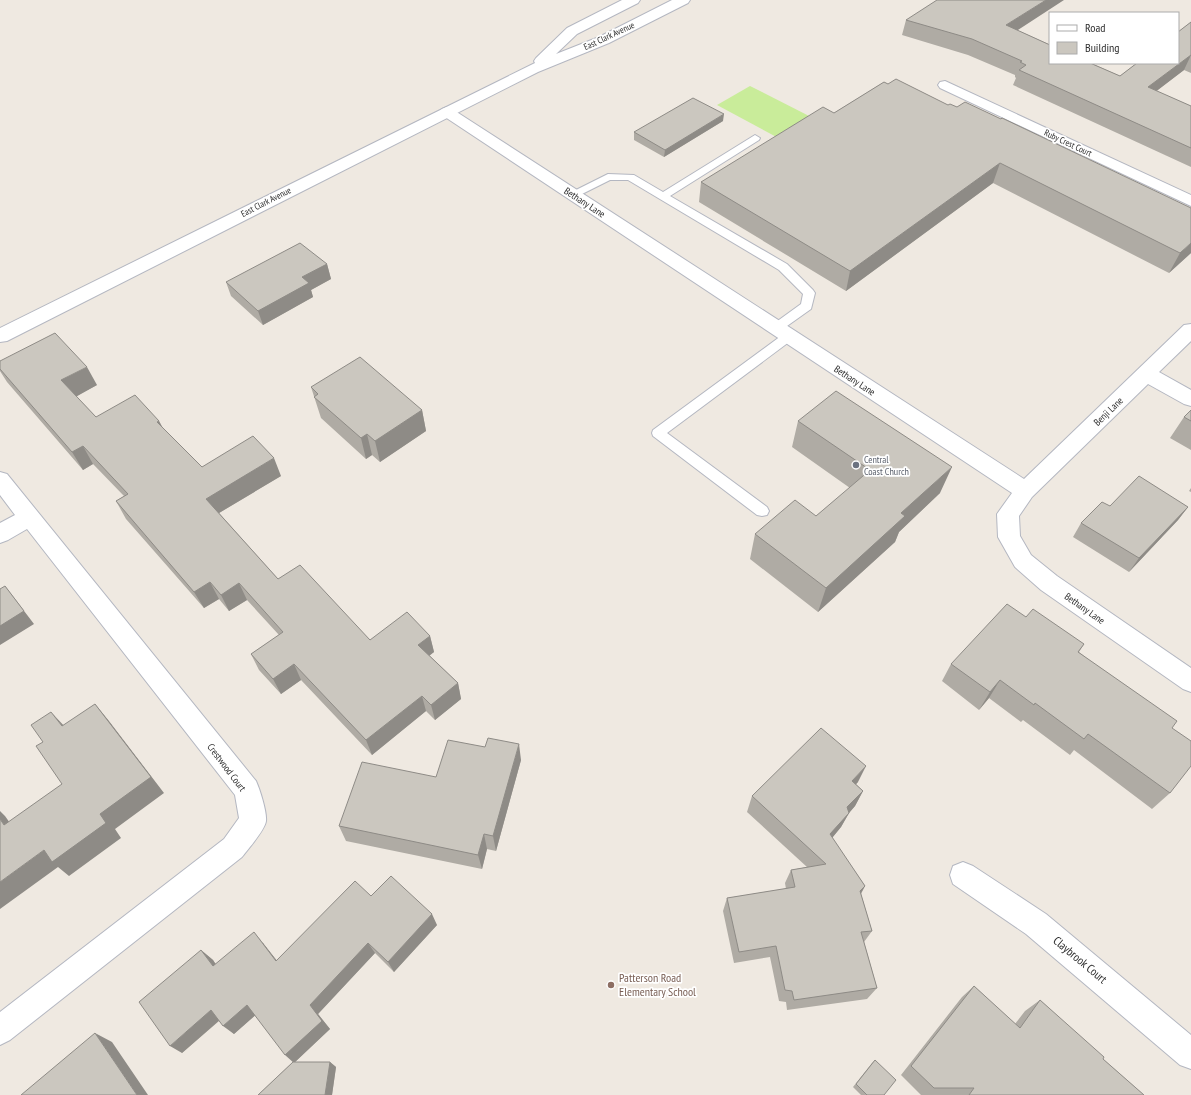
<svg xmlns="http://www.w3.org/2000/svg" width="1191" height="1095" font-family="'PT Sans Narrow',sans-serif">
  <rect width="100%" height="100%" fill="#efe9e1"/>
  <path fill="#c9ec9a" d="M 750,86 L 815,119 L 782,140 L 717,105 Z"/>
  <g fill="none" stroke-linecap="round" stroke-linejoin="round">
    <defs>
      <path id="lane" d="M 755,135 L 760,138 L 759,140 L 670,196 L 787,264 L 813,290 L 815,293 L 811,309 L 780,331 L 772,331 L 770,328 L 772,325 L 801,304 L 803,294 L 779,270 L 628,180 L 610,180 L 574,198 L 569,195 L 570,193 L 608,174 L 634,175 L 663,192 Z
        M 789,332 L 793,333 L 795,336 L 793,339 L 667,433 L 767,507 L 769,511 L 767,515 L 762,516 L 757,515 L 653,436 L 652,433 L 653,430 L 785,333 Z"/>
      <path id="street" d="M 945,81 L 1191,195 L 1191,206 L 940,88 L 938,85 L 940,82 Z
        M 447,107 L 452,109 L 1024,479 L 1184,325 L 1191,324 L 1191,341 L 1159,372 L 1191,390 L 1191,406 L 1184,404 L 1148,384 L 1032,497 L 1019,516 L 1020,536 L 1031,555 L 1057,576 L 1191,668 L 1191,692 L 1183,689 L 1041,590 L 1015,567 L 998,537 L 997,514 L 1012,493 L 442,115 L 439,112 L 442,109 Z
        M 0,472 L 7,474 L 256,781 C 260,790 267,812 266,821 C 265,830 248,849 242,857 L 10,1040 L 0,1045 L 0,1012 L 224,839 L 239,818 L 235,795 L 27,529 L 8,540 L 0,543 L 0,523 L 15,515 L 0,495 Z
        M 963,862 L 973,866 L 1046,914 L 1191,1035 L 1191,1069 L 1180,1065 L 1026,934 L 953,884 L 950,875 L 953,866 Z"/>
      <path id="secondary" d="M 622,0 L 640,0 L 638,3 L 577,34 L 556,54 L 599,37 L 672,0 L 690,0 L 688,3 L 609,43 L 538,72 L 7,341 L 0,342 L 0,328 L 535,63 L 534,61 L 536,58 L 567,28 Z"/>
    </defs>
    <use href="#lane" stroke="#b4b7c1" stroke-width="2"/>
    <use href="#street" stroke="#b4b7c1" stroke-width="2"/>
    <use href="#secondary" stroke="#b4b7c1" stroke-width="2"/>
    <use href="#lane" fill="#fff" fill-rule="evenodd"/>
    <use href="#street" fill="#fff" fill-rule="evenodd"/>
    <use href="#secondary" fill="#fff" fill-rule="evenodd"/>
  </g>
  <path fill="#afaba4" d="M 906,20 L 1017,30 L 1120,76 L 1191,22 L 1191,73 L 1184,70 L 1156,91 L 1191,106 L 1191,167 L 1013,85 L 1016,78 L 1015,77 L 1015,75 L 968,55 L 902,35 Z
    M 884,82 L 1191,253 L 1169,273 L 993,183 L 846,291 L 699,202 L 701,182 L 834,113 Z
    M 723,121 L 664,157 L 634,140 L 634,132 Z
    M 327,264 L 331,279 L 311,290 L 313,297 L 263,325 L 231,296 L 226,282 Z
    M 0,361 L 97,385 L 76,396 L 96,417 L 159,421 L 163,428 L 202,467 L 281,476 L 219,513 L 278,579 L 370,640 L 430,636 L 434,652 L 429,655 L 458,683 L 461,699 L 435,720 L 426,711 L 372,755 L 301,680 L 281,694 L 259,670 L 251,654 L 279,635 L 247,600 L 229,611 L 219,599 L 204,608 L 126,519 L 116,501 L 124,496 L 93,464 L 83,470 L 7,382 L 0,371 Z
    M 311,387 L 422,410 L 426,431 L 380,462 L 372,455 L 366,459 L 321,418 Z
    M 1191,410 L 1191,450 L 1170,438 L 1184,417 Z
    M 798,421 L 940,493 L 899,532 L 895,542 L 818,612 L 750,559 L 755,534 L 816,516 L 850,488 L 792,447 Z
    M 1191,488 L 1191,492 L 1189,491 Z
    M 1110,506 L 1188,507 L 1178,520 L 1129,572 L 1073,537 L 1081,523 Z
    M 1026,617 L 1084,644 L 1079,652 L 1172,728 L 1170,793 L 1152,809 L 1074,750 L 1070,755 L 1023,720 L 1021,722 L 989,698 L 979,710 L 942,681 L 951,664 Z
    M 521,760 L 496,851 L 487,849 L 482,869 L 346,841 L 339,826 Z
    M 858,782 L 856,784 L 863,791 L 855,806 L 849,813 L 841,827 L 832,838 L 865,886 L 861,894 L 872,931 L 864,942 L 877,988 L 867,999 L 787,1010 L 786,1002 L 779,1001 L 770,957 L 734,963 L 723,911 L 727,898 L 786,889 L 785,883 L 791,870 L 807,867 L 747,812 L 752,796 Z
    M 371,896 L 437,925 L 394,972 L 375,953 L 318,1014 L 330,1029 L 295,1062 L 330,1062 L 336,1067 L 332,1095 L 258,1095 L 293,1062 L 255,1015 L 234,1034 L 219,1021 L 182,1053 L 201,950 L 213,960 L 215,964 L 263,943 L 277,961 Z
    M 974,986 L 1015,1024 L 1025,1011 L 1040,1000 L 1103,1059 L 1144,1095 L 921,1095 L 901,1075 L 962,997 Z
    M 875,1060 L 884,1095 L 861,1095 L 853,1087 L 872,1063 Z"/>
  <path fill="#8e8b86" d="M 1046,0 L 1064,0 L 1001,41 L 1006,25 Z
    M 1191,55 L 1184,70 L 1141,103 L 1148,87 Z
    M 724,114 L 723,121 L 664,157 L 665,150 Z
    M 1000,163 L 993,183 L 846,291 L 850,271 Z
    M 1191,243 L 1191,253 L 1169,273 L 1180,253 Z
    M 327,264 L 331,279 L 311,290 L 313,297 L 263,325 L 258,311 L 302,277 Z
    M 87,367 L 97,385 L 72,399 L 61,380 Z
    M 422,410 L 426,431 L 380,462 L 375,441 Z
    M 159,421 L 168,439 L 157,422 Z
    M 367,434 L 372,455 L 366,459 L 361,438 Z
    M 83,446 L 93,464 L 83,470 L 72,452 Z
    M 274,458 L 281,476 L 214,516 L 206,499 Z
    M 952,467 L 940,493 L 899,532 L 895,542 L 818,612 L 826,588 L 901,513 Z
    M 1188,507 L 1178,520 L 1129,572 L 1139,558 Z
    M 210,582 L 219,599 L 204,608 L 194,592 Z
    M 239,583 L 247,600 L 229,611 L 221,595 Z
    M 5,586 L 15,599 L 34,624 L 0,645 L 0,626 Z
    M 430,636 L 434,652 L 423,661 L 418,645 Z
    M 294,664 L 301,680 L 281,694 L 273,679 Z
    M 1000,680 L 989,698 L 979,710 L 990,692 Z
    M 458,683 L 461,699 L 435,720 L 431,705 Z
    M 422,696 L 426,711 L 372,755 L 366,740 Z
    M 95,704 L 109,721 L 164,793 L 115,829 L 121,838 L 69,876 L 58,867 L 0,909 L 0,882 L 44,850 L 100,814 Z
    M 51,712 L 67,729 L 62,726 Z
    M 519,744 L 521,760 L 496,851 L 493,836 Z
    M 866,766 L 858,782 L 844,797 L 852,781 Z
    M 863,791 L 855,806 L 849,813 L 841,827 L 823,849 L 830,834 L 847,807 Z
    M 0,811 L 5,816 L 22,840 L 4,825 L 0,819 Z
    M 484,834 L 487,849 L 482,869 L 478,855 Z
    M 865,886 L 857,900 L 860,891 Z
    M 432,914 L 437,925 L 394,972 L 388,962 Z
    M 254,932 L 263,943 L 285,971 L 276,961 Z
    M 368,943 L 375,953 L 318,1014 L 330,1029 L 294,1063 L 285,1055 L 310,1005 Z
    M 201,950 L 213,960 L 224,976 L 213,966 Z
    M 247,1005 L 258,1013 L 234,1034 L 223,1026 Z
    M 211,1010 L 222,1018 L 182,1053 L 170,1046 Z
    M 95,1033 L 112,1042 L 148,1095 L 137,1095 Z
    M 330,1062 L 336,1067 L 332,1095 L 325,1095 Z"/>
  <path fill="#cbc7bf" stroke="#8e8b86" d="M 937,0 L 1046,0 L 1006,25 L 1050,45 L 1050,63 L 1090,63 L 1120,76 L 1137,63 L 1178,63 L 1178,32 L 1191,22 L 1191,55 L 1148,87 L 1191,106 L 1191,148 L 1019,70 L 1026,65 L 1020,62 L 1022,61 L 972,39 L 906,20 Z
    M 896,79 L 948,105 L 950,104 L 957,107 L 965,102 L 1001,119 L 1002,118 L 1191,208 L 1191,243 L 1180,253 L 1000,163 L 850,271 L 701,182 L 823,107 L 834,113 L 884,82 L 888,84 Z
    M 693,98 L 724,114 L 665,150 L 634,132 Z
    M 300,243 L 327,264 L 302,277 L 309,283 L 258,311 L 226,282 Z
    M 55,333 L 87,367 L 61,380 L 96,417 L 135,395 L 159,421 L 157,422 L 202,467 L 253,436 L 274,458 L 206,499 L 278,579 L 300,565 L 370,640 L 407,612 L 430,636 L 418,645 L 458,683 L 431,705 L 422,696 L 366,740 L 294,664 L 273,679 L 251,654 L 283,632 L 239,583 L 221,595 L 210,582 L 194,592 L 116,501 L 128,494 L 83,446 L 72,452 L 0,369 L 0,361 Z
    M 360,357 L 422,410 L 375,441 L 367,434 L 361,438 L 314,397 L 318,394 L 311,387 Z
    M 836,391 L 952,467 L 901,513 L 905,516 L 826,588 L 755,534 L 795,500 L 816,516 L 870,470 L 798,421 Z
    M 1191,410 L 1191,421 L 1184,417 Z
    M 1139,476 L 1188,507 L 1139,558 L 1081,523 L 1102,502 L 1110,506 Z
    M 5,586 L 24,611 L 0,626 L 0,589 Z
    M 1007,604 L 1026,617 L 1033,609 L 1084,644 L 1078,652 L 1177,721 L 1172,728 L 1191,741 L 1191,766 L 1170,793 L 1088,734 L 1084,739 L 1035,703 L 1034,705 L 1000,680 L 990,692 L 951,664 Z
    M 95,704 L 151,777 L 100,814 L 106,823 L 52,862 L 44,850 L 0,882 L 0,819 L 4,825 L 62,784 L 36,746 L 43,742 L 31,725 L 51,712 L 62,726 Z
    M 821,728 L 866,766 L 852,781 L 863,791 L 847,807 L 849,813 L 830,834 L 865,886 L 860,891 L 872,931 L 861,932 L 877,988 L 794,1000 L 792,991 L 785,990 L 776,946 L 739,952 L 727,898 L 795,887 L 791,870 L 826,864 L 752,796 Z
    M 488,738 L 519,744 L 493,836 L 484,834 L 478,855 L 339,826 L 362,762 L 436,777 L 448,740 L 485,747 Z
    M 391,876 L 432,914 L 388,962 L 368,943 L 310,1005 L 322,1021 L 285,1055 L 247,1005 L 223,1026 L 211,1010 L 170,1046 L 139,1002 L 201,950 L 213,966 L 254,932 L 276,961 L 355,881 L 371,896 Z
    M 974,986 L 1020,1028 L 1040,1000 L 1104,1057 L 1103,1059 L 1144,1095 L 969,1095 L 974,1088 L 934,1088 L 911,1066 Z
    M 95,1033 L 137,1095 L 21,1095 Z
    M 875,1060 L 896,1080 L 884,1095 L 867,1095 L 856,1084 Z
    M 293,1062 L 330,1062 L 325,1095 L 258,1095 Z"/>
  <circle fill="#6b7280" stroke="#fff" stroke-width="1.5" cx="856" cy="465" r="4"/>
  <circle fill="#8d6e63" stroke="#fff" stroke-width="1.5" cx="611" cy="985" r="4"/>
  <g text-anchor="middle" stroke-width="3.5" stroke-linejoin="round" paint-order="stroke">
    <g font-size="9" fill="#2e2e2e" stroke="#fff">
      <text transform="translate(609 36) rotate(-25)" y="3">East Clark Avenue</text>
      <text transform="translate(1068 143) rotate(25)" y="3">Ruby Crest Court</text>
      <text transform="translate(266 202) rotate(-27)" y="3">East Clark Avenue</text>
    </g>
    <g font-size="10" fill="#2e2e2e" stroke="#fff">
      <text transform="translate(585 202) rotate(33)" y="4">Bethany Lane</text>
      <text transform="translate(855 380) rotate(33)" y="4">Bethany Lane</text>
      <text transform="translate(1108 411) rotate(-44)" y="4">Benji Lane</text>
      <text transform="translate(1085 608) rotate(35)" y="4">Bethany Lane</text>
      <text transform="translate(227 767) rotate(53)" y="4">Crestwood Court</text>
    </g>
    <g font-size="10" fill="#5b616d" stroke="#fff" text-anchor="start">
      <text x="864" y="463">Central<tspan x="864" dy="12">Coast Church</tspan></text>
    </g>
    <g font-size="12" fill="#2e2e2e" stroke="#fff">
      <text transform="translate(1080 960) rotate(40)" y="4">Claybrook Court</text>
    </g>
    <g font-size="12" fill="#785e54" stroke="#fff" text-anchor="start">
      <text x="619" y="982">Patterson Road<tspan x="619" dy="14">Elementary School</tspan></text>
    </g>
  </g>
  <rect x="1049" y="12" width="130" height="52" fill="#ffffff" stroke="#ababab"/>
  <rect x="1057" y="25" width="20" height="6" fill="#ffffff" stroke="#ababab"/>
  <text x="1085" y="32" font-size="12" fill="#2e2e2e">Road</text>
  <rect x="1057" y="42" width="20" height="12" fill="#cbc7bf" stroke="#ababab"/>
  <text x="1085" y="52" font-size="12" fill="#2e2e2e">Building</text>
</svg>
